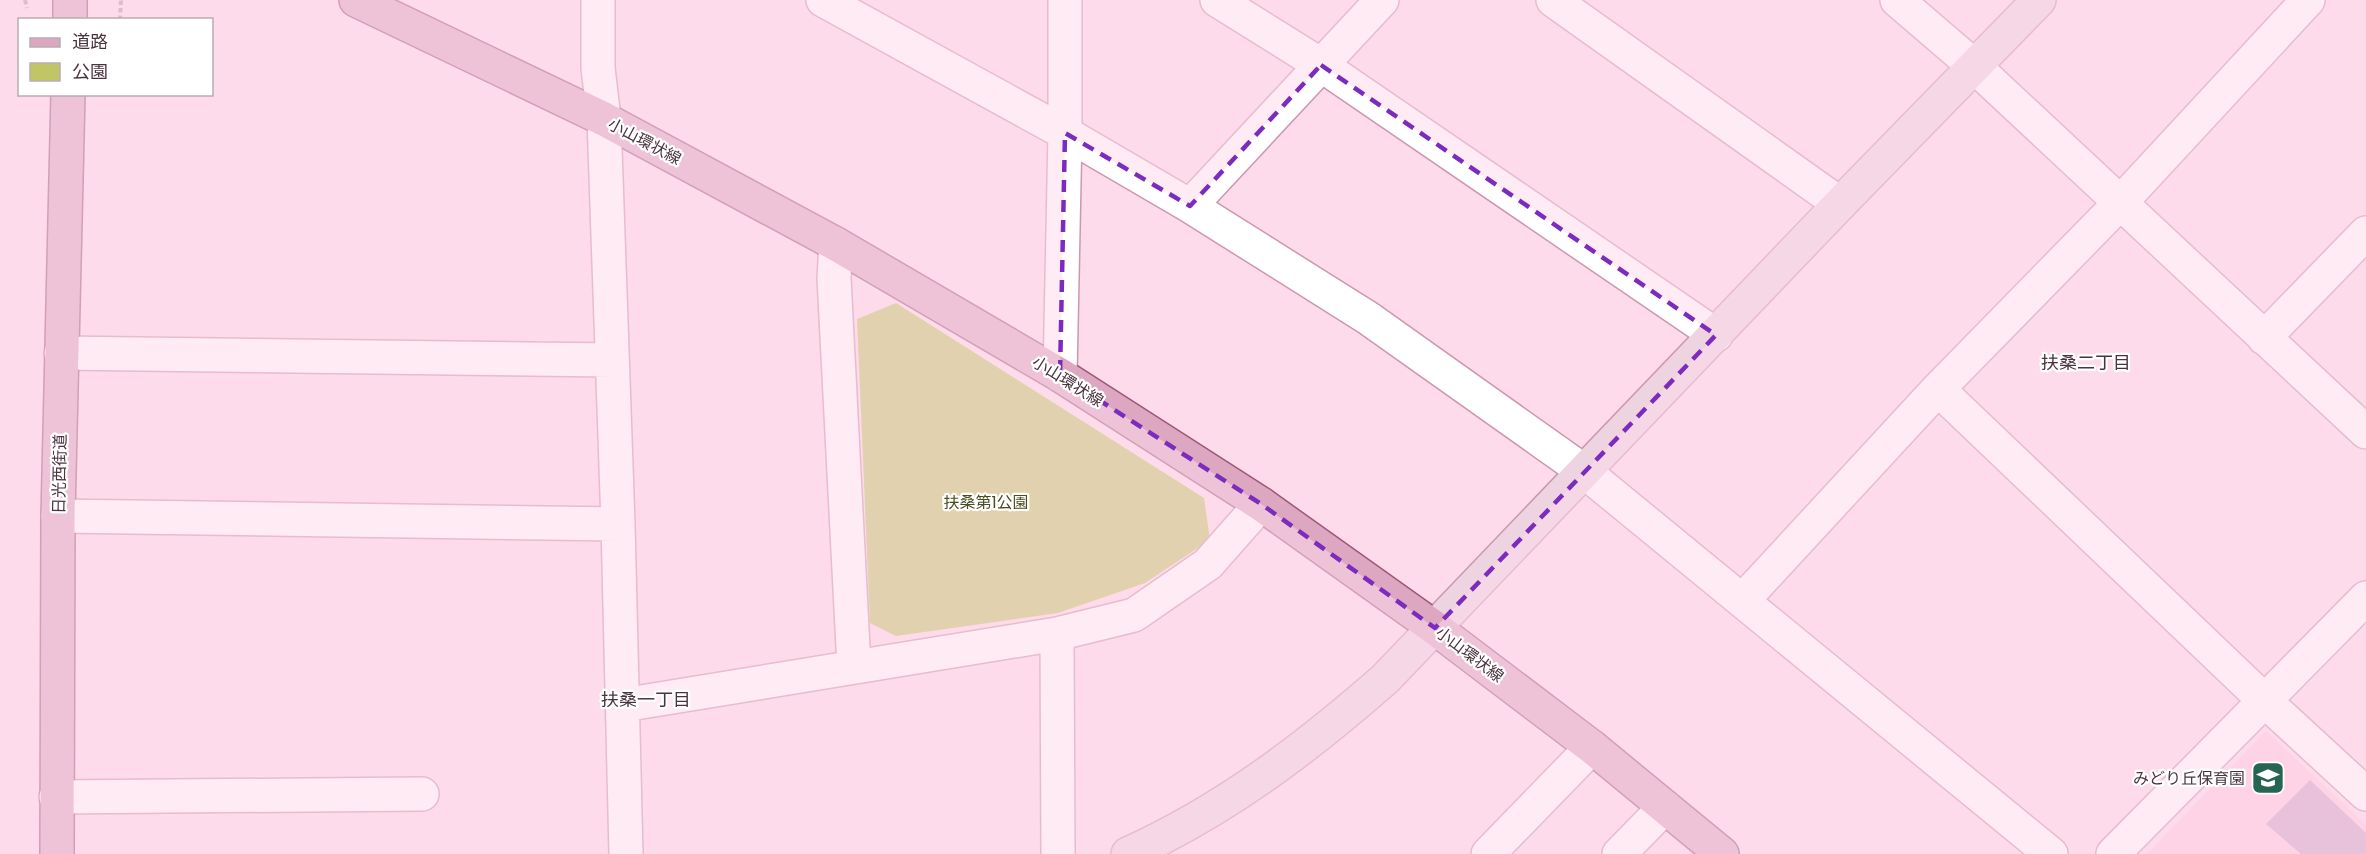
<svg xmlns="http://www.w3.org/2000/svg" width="2366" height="854" font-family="Poppins,'Noto Sans JP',sans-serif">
  <rect width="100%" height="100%" fill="#fedbea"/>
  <path fill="#fec9e0" d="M 2266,731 L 2366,825 L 2366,854 L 2147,854 Z"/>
  <path fill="#c2c566" d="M 896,303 L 1204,498 L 1210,540 L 1145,583 L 1058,613 L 896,636 L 870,623 L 857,319 Z"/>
  <path fill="#cfa3c9" d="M 2310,780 L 2366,833 L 2366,854 L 2301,854 L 2266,824 Z"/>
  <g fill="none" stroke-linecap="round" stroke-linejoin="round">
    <defs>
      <path id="street" d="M 598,0 L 598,68 L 604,119 L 618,524 L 626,854
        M 823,0 L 1065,133 L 1190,206 L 1368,318 L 1585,472 L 2051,854
        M 1217,0 L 1321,65 L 1716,335
        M 1553,0 L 1840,204
        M 1897,0 L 1974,66 L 2366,432
        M 1190,206 L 1382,0
        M 836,244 L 834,278 L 854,667
        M 2264,338 L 2366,233
        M 61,353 L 612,360
        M 1060,375 L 1065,133 L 1065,0
        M 1938,389 L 2265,701 L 2366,794
        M 58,516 L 618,524
        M 1743,600 L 1938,389 L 2120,203 L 2308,0
        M 1057,634 L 1058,854
        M 623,705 L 1057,634 L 1134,615 L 1208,564 L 1261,504
        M 56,797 L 422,794
        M 1488,854 L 1592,747
        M 1619,854 L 1665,807
        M 2113,854 L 2366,598"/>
      <path id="secondary" d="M 1128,854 C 1225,810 1305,749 1385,679 L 1840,204 L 2039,0"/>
      <path id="primary" d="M 356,0 L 604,119 L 836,244 L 1060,375 L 1261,504 L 1435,628 L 1592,747 L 1722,854
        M 70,20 L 70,0
        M 57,854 L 58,516 L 68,94"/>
    </defs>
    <use href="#street" stroke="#cd97af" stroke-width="36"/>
    <use href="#secondary" stroke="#cd97af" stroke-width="36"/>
    <use href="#primary" stroke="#9b5879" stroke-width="36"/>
    <path stroke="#b799a6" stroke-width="4" stroke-dasharray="4.5 3" stroke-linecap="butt" d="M 25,0 L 27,8
      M 120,20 L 121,0"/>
    <use href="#street" stroke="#fff" stroke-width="33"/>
    <use href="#secondary" stroke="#eed3e0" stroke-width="33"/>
    <use href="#primary" stroke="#dda7c2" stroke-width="33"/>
  </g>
  <path d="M0 0H2366V854H0ZM 1321,65 L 1716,335 L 1435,628 L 1261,504 L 1060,375 L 1065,133 L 1190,206 Z" fill="#fedbea" fill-opacity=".55" fill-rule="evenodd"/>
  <path fill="none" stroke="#7b2cbf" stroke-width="4.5" stroke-dasharray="12 8" stroke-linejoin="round" d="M 1321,65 L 1716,335 L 1435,628 L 1261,504 L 1060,375 L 1065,133 L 1190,206 Z"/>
  <defs>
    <symbol id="school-square" viewBox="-11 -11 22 22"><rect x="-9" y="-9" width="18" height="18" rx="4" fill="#266552" stroke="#fff"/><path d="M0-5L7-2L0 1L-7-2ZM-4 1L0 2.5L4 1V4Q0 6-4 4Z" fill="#fff"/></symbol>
  </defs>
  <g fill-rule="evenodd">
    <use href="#school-square" x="2249" y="759" width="38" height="38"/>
  </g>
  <g text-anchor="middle" stroke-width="4.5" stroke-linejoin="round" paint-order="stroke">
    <g font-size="16" fill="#4a333e" stroke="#fff">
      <text transform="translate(645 141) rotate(28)" y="6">小山環状線</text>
      <text transform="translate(1068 381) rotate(32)" y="6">小山環状線</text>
      <text transform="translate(59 474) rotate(-89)" y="6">日光西街道</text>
      <text transform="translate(1470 654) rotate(37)" y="6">小山環状線</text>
    </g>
    <g font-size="16" fill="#4b4c1f" stroke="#fff">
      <text x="986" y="508">扶桑第1公園</text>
    </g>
    <g font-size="16" fill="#4a333e" stroke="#fff" text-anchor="end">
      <text x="2245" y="784">みどり丘保育園</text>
    </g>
    <g font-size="18" fill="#4a333e" stroke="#fff">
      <text x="2086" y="369">扶桑二丁目</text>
      <text x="646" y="706">扶桑一丁目</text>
    </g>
  </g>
  <rect x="18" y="18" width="195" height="78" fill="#ffffff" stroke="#b7adb2" stroke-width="1.5"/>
  <rect x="30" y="38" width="30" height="9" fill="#dda7c2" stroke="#b7adb2" stroke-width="1.5"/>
  <text x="72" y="48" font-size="18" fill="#4a333e">道路</text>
  <rect x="30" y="63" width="30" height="18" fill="#c2c566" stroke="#b7adb2" stroke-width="1.5"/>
  <text x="72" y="78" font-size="18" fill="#4a333e">公園</text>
</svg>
